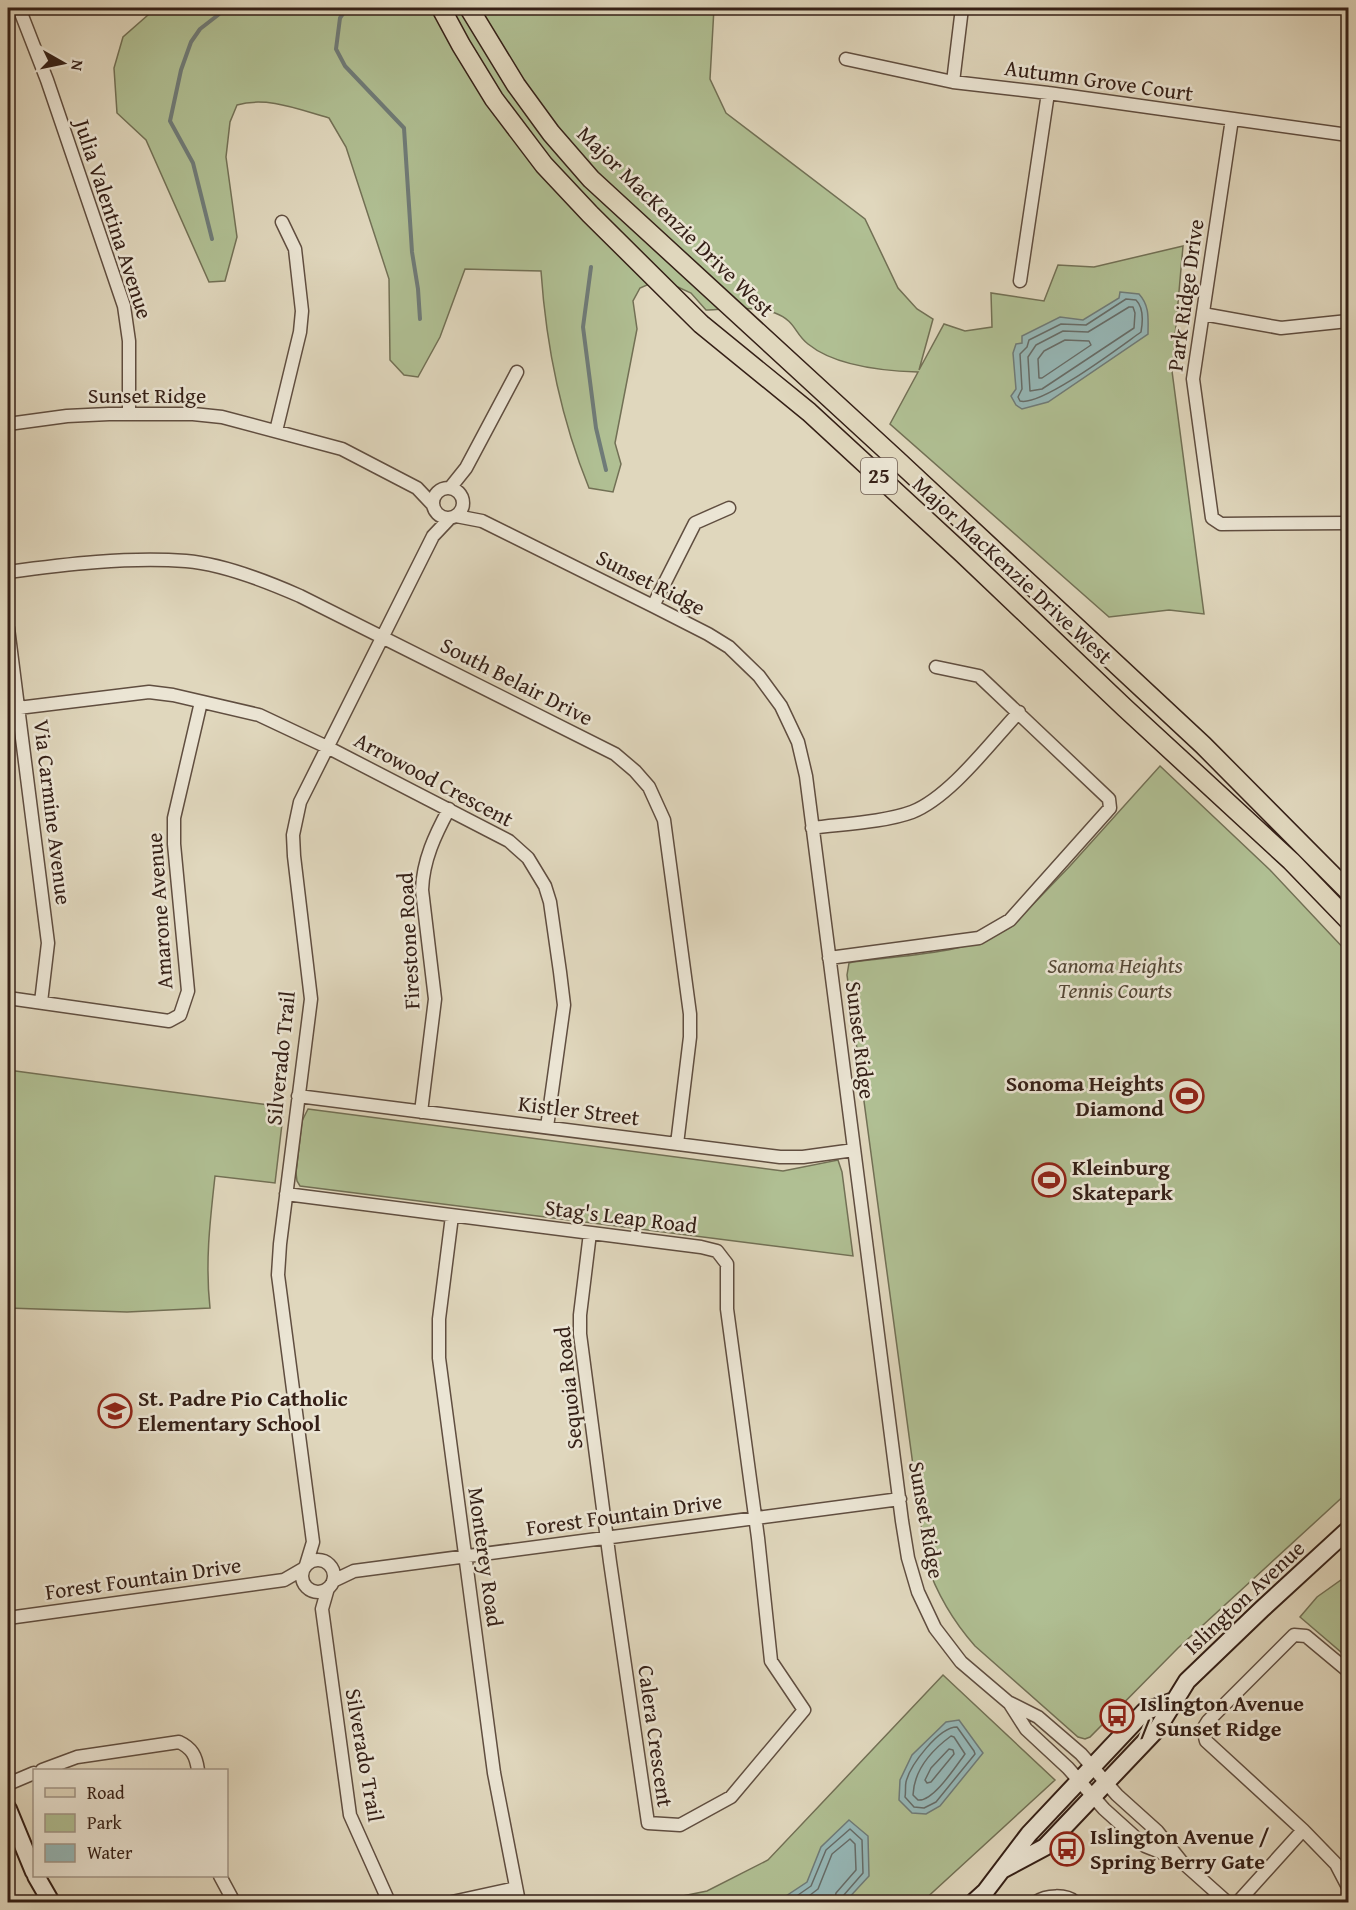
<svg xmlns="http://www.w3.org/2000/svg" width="1356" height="1910" font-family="'Gentium Book Plus',serif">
  <rect width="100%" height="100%" fill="#e0d7bd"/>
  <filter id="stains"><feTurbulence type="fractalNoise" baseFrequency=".00333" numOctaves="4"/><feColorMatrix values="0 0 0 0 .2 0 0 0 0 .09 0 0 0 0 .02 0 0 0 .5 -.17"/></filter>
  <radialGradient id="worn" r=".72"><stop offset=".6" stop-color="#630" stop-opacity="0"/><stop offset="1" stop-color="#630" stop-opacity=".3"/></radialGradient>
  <path fill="#b0bf93" stroke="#727055" stroke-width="1.5" d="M 156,8 L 714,8 L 710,79 L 726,113 L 865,219 L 898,288 L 917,309 L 933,319 L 919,370 L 944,324 L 965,331 L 992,327 L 991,293 L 1044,301 L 1058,265 L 1094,267 L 1183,246 L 1172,371 L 1204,614 L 1169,610 L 1109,617 L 890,424 L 918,372 C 884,371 835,366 808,344 C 794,333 796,321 775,313 C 753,306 728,309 706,310 L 691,293 L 665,281 L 656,281 L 640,288 L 633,301 L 637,329 L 615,443 L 621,464 L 613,492 L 589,488 C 561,419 546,345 541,271 L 465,269 L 440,337 L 418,377 L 404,375 L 390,360 L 389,279 L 346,147 L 329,118 C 300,110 267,96 237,105 L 230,122 L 226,157 L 237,237 L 225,281 L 209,282 L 146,140 L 117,113 L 114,68 L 123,37 Z
    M 1160,766 L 1270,870 L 1348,953 L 1348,1492 L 1178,1648 L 1090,1737 L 1085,1739 L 1078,1737 L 975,1646 C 952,1620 937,1594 926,1562 L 847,975 L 849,963 L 853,962 C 902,955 970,955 1012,926 L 1070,866 Z
    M 8,1070 L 284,1107 L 275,1183 L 215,1176 C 210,1221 205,1263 210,1308 L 127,1312 L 8,1308 Z
    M 308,1109 L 783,1171 L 838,1160 L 842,1172 L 853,1256 L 300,1186 L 297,1181 L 296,1173 L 302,1121 Z
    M 1348,1575 L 1348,1658 L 1300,1617 L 1317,1597 Z
    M 943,1675 L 1055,1780 L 922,1902 L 653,1902 L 707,1891 L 768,1860 Z"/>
  <path fill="#96b8b8" stroke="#6f7b78" stroke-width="1.5" d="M 1120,292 L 1139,294 C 1150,306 1148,319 1148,334 L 1048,402 L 1022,409 L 1016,405 L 1011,396 L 1016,389 L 1013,353 L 1016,344 L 1022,343 L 1022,336 L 1060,317 L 1083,320 L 1119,298 Z
    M 959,1720 L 983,1753 L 940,1806 L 926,1814 L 912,1813 L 899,1800 L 900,1780 L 912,1755 L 946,1722 Z
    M 849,1820 L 868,1836 L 869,1876 L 845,1902 L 777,1902 L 807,1882 L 821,1847 Z"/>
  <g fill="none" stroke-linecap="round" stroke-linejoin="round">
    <path stroke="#666c68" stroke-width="1.5" d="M 1126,299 L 1136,300 C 1144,308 1143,321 1141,332 C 1121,346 1041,407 1020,401 L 1018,397 L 1022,389 L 1020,354 L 1027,347 L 1029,340 L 1061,324 L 1086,325 Z
      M 1129,307 L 1133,307 L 1135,313 L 1134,328 L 1042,389 L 1030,391 L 1028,357 L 1036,345 L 1063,331 L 1088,332 Z
      M 1065,340 L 1089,341 L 1091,345 L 1042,378 L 1039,378 L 1038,359 L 1044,351 Z
      M 957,1727 L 974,1751 L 975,1754 L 936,1802 L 924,1808 L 914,1807 L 905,1797 C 906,1792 905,1786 906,1782 C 910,1765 939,1727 957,1727 Z
      M 951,1736 L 954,1737 L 965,1754 C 956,1766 933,1802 918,1800 L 913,1795 C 914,1770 932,1750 951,1736 Z
      M 949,1749 L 953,1750 L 954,1754 L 931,1782 L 927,1783 L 925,1780 L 931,1768 Z
      M 788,1902 L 811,1886 L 826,1850 L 850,1829 L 862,1840 L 863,1873 L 843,1896 L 841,1902
      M 801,1902 L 818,1889 L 832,1854 L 850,1839 L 855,1844 L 856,1870 L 836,1893 L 834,1902"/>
    <path stroke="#6f7b78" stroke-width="4" d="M 347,8 L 340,18 L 336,49 L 345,66 L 404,128 L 412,252 L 418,289 L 420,319
      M 212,239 L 193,163 L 170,121 L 181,70 L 191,42 L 200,29 L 227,8
      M 591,267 L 583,327 L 596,428 L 606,470"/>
    <defs>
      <path id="street" d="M 19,8 L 47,80 L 124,306 L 129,341 L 129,414
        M 846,59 L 953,82 L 1048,93 L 1348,135
        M 953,82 L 962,8
        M 1232,119 L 1193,379 L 1212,518 L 1221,524 L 1348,523
        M 1020,281 L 1048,93
        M 1203,314 L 1281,328 L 1348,321
        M 8,424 L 67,416 L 109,414 L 193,414 L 222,417 L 342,449 L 417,488 L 433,505
        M 276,431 L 300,332 L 302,311 L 295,249 L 282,222
        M 450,488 L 466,468 L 517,372
        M433 503a15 15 0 1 1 30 0a15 15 0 1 1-30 0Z
        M 456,516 L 482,521 L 653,606 L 708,634 L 729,647 L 759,676 L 781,706 L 798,742 L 806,776 L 902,1521 L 908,1558 L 918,1592 L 935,1628 L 961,1662 L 1008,1702 L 1038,1717 L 1081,1754 L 1117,1795 L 1157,1831 L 1181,1861 L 1227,1902
        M 8,572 C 67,564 126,557 186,561 C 223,564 266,581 300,596 L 615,754 L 635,771 L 649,787 L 664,820 L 690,1014 L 690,1037 L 677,1144
        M 653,606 L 695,523 L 729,508
        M 8,628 L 48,943 L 41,1002
        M 18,708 L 149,692 L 173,695 L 259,715 L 327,747 L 509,841 L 528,858 L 545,886 L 550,902 L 560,972 L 564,1005 L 547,1127
        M 812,828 C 842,824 885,822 912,812 C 950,797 990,743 1019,712
        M 829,958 L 979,938 L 1010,920 L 1110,808 L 1109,799 L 979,676 L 936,667
        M 8,998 L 169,1021 L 180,1015 L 188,991 L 174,844 L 174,818 L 201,702
        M 298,1096 L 780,1157 L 803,1157 L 854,1150
        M 421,1112 L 435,999 L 422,890 C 423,860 435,835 449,809
        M 286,1194 L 701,1247 L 717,1251 L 727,1264 L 727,1309 L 758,1538 L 771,1661 L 804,1710 L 731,1797 L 680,1825 L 648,1823 L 610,1562 L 580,1334 L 580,1315 L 590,1233
        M 452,1216 L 439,1319 L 439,1358 L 494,1773 L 519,1902
        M302 1576a16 16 0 1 1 32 0a16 16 0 1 1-32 0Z
        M 306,1565 L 313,1542 L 278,1275 L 280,1244 L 311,999 L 294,856 L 293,835 L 300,802 L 433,536 L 450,518
        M 333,1581 L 354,1571 L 900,1499
        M 328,1588 L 322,1609 L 350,1815 L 389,1902
        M 8,1618 L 284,1580 L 303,1569
        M 1348,1671 L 1306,1636 L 1294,1635 L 1208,1721 L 1203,1729 L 1206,1741 L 1303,1830 L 1336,1864 L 1348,1887
        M 1010,1704 L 1026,1729 L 1068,1768 L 1104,1809 L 1145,1846 L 1180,1860
        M 42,1770 L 77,1757 L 179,1742 C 192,1748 196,1756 198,1770
        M 8,1784 L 34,1773
        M 220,1876 L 234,1902
        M 452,1902 L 516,1888
        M 1036,1902 C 1046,1895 1066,1894 1075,1902
        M 1238,1902 L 1303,1830"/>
      <path id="secondary" d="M 8,1809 L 34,1872
        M 1002,1870 L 1045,1847 L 1158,1728 L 1187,1681 L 1262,1609 L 1348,1530
        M 36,1876 L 51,1902
        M 974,1902 L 985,1892 L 1029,1834 L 1144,1712 L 1174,1701"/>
      <path id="primary" d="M 441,8 L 461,45 L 494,99 L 544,165 L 590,214 L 701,324 L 809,412 L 962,553 L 1125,708 L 1291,861 L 1348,920
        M 469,8 L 516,85 L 551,133 L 591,179 L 897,460 L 1203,745 L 1348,891"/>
    </defs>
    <use href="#street" stroke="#604e40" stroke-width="15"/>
    <use href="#secondary" stroke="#352017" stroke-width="20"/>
    <use href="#primary" stroke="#352017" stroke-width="21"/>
    <use href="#street" stroke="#ebe5d4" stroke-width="12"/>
    <use href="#secondary" stroke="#ebe5d4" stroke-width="16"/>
    <use href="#primary" stroke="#e0d7bd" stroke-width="18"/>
  </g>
  <defs>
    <symbol id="stadium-ring" viewBox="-11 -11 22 22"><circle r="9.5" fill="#ebe5d4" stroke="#8f2418" stroke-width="1.5"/><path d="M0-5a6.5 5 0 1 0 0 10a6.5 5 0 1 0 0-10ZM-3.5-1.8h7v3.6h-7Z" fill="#8f2418"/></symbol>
    <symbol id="school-ring" viewBox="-11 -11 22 22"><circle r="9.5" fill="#ebe5d4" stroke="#8f2418" stroke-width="1.5"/><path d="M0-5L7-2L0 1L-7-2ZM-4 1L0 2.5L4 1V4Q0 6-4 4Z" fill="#8f2418"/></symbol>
    <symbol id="bus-ring" viewBox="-11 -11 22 22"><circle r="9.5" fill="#ebe5d4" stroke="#8f2418" stroke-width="1.5"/><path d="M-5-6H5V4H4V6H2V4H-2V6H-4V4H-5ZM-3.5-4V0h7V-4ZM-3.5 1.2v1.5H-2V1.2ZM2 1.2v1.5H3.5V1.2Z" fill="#8f2418"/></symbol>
  </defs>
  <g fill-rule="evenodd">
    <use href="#stadium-ring" x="1168" y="1077" width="38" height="38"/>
    <use href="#stadium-ring" x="1030" y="1161" width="38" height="38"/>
    <use href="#school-ring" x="96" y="1392" width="38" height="38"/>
    <use href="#bus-ring" x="1098" y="1697" width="38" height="38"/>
    <use href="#bus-ring" x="1048" y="1830" width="38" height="38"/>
  </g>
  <g text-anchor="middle" stroke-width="5" stroke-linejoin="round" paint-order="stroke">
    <rect fill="#ebe5d4" stroke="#6c5b50" stroke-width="1.5" x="861" y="458" width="36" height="36" rx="4.5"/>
    <g font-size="21" font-weight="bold" fill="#352017">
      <text x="879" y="483">25</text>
    </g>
    <g font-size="22" fill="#352017" stroke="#ebe5d4">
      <text transform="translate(1099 80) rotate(8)" y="8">Autumn Grove Court</text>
      <text transform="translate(114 219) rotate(72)" y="8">Julia Valentina Avenue</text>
      <text transform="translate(676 221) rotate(44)" y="8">Major MacKenzie Drive West</text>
      <text transform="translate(1185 295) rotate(-82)" y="8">Park Ridge Drive</text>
      <text x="147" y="403">Sunset Ridge</text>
      <text transform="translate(1013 570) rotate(43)" y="8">Major MacKenzie Drive West</text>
      <text transform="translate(651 582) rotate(27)" y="8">Sunset Ridge</text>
      <text transform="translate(517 681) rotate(27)" y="8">South Belair Drive</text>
      <text transform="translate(434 779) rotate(28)" y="8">Arrowood Crescent</text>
      <text transform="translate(53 812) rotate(83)" y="8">Via Carmine Avenue</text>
      <text transform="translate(159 911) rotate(-94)" y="8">Amarone Avenue</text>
      <text transform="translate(408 941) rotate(-93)" y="8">Firestone Road</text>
      <text transform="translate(861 1040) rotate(83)" y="8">Sunset Ridge</text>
      <text transform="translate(280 1058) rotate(-84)" y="8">Silverado Trail</text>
      <text transform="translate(579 1110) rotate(7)" y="8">Kistler Street</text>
      <text transform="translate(621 1216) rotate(7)" y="8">Stag's Leap Road</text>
      <text transform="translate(568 1388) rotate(-96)" y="8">Sequoia Road</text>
      <text transform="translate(624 1514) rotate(-8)" y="8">Forest Fountain Drive</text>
      <text transform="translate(927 1520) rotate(80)" y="8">Sunset Ridge</text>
      <text transform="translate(486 1557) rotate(82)" y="8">Monterey Road</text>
      <text transform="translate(143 1578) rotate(-8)" y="8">Forest Fountain Drive</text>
      <text transform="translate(1244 1597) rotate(-43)" y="8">Islington Avenue</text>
      <text transform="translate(656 1736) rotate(82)" y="8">Calera Crescent</text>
      <text transform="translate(365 1755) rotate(80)" y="8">Silverado Trail</text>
    </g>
    <g font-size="22" font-style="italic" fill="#544836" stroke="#ebe5d4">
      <text x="1115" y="973">Sanoma Heights<tspan x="1115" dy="25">Tennis Courts</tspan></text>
    </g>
    <g font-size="22" font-weight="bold" fill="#352017" stroke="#ebe5d4" text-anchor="start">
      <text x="1164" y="1091" text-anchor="end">Sonoma Heights<tspan x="1164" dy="25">Diamond</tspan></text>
      <text x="1072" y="1175">Kleinburg<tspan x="1072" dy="25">Skatepark</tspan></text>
      <text x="138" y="1406">St. Padre Pio Catholic<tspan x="138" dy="25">Elementary School</tspan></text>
      <text x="1140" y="1711">Islington Avenue<tspan x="1140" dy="25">/ Sunset Ridge</tspan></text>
      <text x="1090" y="1844">Islington Avenue /<tspan x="1090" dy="25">Spring Berry Gate</tspan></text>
    </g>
  </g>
  <rect width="1356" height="1910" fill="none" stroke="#e0d7bd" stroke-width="30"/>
  <rect x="9" y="9" width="1338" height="1892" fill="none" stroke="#352017" stroke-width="3"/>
  <rect x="15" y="15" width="1326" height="1880" fill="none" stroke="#352017" stroke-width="1.5"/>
  <rect x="33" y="1769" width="195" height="108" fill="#ebe5d4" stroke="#a29688" stroke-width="1.5"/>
  <rect x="45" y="1788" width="30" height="9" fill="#e0d7bd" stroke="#a29688" stroke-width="1.5"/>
  <text x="87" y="1799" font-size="18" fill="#352017">Road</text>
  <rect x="45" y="1814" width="30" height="18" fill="#b0bf93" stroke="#a29688" stroke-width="1.5"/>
  <text x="87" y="1829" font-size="18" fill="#352017">Park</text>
  <rect x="45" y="1844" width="30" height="18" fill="#96b8b8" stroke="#a29688" stroke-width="1.5"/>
  <text x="87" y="1859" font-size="18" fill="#352017">Water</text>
  <g transform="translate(63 63) rotate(99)" stroke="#ebe5d4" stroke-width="4.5" paint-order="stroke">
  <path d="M0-4.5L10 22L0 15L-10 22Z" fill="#352017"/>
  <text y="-9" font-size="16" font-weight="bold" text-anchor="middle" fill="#352017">N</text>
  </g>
  <rect width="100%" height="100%" filter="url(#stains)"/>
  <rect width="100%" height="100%" fill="url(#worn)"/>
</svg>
